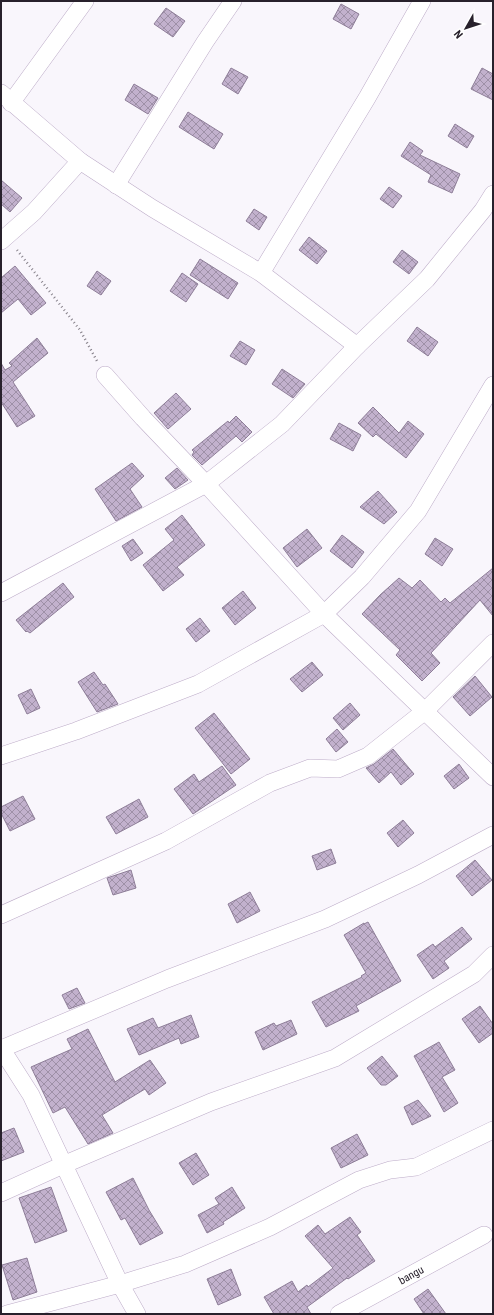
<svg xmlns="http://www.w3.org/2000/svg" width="494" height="1315" font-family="'Roboto Condensed',sans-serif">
  <defs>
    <pattern id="building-cross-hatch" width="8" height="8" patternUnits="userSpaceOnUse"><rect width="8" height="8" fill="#c2b1cd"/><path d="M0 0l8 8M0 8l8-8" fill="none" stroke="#9e90a7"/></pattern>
  </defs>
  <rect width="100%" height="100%" fill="#f9f6fc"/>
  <path fill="url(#building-cross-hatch)" stroke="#8e7e98" d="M 341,4 L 359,14 L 351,29 L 333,19 Z
    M 166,8 L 185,21 L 173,37 L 154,24 Z
    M 231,68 L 248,77 L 238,94 L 222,84 Z
    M 482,68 L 493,74 L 493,100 L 471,89 Z
    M 134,84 L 158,98 L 148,114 L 125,100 Z
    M 188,112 L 223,134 L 214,149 L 179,127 Z
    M 455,124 L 474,136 L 467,148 L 448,136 Z
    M 410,142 L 423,151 L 420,155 L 460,174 L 452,193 L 428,182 L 431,175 L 401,156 Z
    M 1,180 L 22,198 L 10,212 L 1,204 Z
    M 389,187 L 402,196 L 393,208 L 380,199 Z
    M 254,209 L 267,217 L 259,230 L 246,221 Z
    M 309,237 L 327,251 L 317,264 L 299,250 Z
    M 402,250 L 418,262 L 409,274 L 393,262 Z
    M 200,259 L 238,283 L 228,299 L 190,275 Z
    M 15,266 L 46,303 L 31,315 L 18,299 L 1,313 L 1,278 Z
    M 97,271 L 111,281 L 101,295 L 87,286 Z
    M 182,273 L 198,284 L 186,302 L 170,291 Z
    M 417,327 L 438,342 L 428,356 L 407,341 Z
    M 37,338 L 48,353 L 13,382 L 35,416 L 17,427 L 1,402 L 1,363 L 5,370 L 12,366 L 9,363 Z
    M 240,341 L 255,350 L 246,365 L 230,356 Z
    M 282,369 L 305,384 L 293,398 L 272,384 Z
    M 176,393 L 191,409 L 168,429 L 154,413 Z
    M 373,407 L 399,433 L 408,421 L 424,434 L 406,458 L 376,434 L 373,437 L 358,423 Z
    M 236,416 L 252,432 L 242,442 L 236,436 L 202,465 L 192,455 L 194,452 L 192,450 L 228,421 L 229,423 Z
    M 339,423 L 361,435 L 353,451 L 330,439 Z
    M 132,463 L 144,476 L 130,489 L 142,507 L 116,521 L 95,489 Z
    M 177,468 L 188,480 L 175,489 L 165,478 Z
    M 378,491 L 397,512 L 384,524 L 360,507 Z
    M 182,515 L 205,545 L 177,567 L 184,575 L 163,591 L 143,565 L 174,540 L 165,529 Z
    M 307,529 L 322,548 L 297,567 L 283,548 Z
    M 342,535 L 364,552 L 352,568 L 330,551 Z
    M 435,538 L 453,549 L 442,566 L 425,554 Z
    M 133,539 L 143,553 L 131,561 L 122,546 Z
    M 493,568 L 493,616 L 480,600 L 431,653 L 440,663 L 422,681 L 396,655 L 400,650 L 362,614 L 380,595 L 399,578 L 412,588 L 420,580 L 441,602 L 445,598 L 450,603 Z
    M 63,583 L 74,597 L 30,633 L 27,631 L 26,632 L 16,620 Z
    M 243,591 L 256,608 L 235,625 L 222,608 Z
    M 200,618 L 210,631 L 196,642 L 186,629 Z
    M 312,662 L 323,675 L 302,692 L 290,679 Z
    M 94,672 L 103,685 L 105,684 L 118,704 L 97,712 L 78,682 Z
    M 475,676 L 492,697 L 470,716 L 453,697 Z
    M 31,689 L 40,708 L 27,714 L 18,695 Z
    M 350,703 L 360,715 L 343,730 L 333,718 Z
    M 214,713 L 250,759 L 231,774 L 195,728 Z
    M 337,729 L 348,742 L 336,752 L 326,739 Z
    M 393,749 L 414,774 L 401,785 L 391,772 L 379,783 L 366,768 L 374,764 Z
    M 459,764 L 469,778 L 454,789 L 444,776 Z
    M 222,766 L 236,785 L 193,814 L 174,789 L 194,774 L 199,782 Z
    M 23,796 L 35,819 L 10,831 L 1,813 L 1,807 Z
    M 139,799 L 148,817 L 116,834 L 106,817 Z
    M 403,820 L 414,833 L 398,847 L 387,833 Z
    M 331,849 L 336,863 L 317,870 L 312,856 Z
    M 475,860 L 492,880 L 472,896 L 456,876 Z
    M 131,870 L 136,888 L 113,895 L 107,878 Z
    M 250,892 L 260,911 L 237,923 L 228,904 Z
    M 368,922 L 401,981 L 356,1006 L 359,1011 L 326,1027 L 312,1002 L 362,977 L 361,976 L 366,973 L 344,935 L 364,923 L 364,924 Z
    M 462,927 L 472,939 L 444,961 L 449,968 L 433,979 L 417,955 L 433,944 L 435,947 Z
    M 77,988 L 85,1003 L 69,1009 L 62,995 Z
    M 480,1006 L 493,1024 L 493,1033 L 479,1043 L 462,1019 Z
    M 191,1015 L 199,1037 L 181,1044 L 179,1038 L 139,1055 L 127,1029 L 153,1018 L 158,1028 Z
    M 291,1020 L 297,1034 L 263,1050 L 255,1032 L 274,1023 L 276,1026 Z
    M 88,1029 L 115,1082 L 150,1060 L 166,1083 L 149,1095 L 145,1089 L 102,1115 L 113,1133 L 88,1144 L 65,1107 L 53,1113 L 31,1067 L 72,1049 L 67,1039 Z
    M 439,1042 L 455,1070 L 442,1077 L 458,1103 L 444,1112 L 414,1056 Z
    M 382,1056 L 398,1076 L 386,1085 L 381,1085 L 367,1068 Z
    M 418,1100 L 431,1116 L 412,1125 L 404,1107 Z
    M 14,1128 L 24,1152 L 1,1161 L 1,1133 Z
    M 357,1134 L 368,1155 L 341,1168 L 331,1148 Z
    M 196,1153 L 209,1175 L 193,1185 L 179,1163 Z
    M 133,1178 L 149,1210 L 163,1233 L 140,1245 L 125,1218 L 121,1220 L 106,1192 Z
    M 51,1187 L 67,1231 L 35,1243 L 19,1198 Z
    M 232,1187 L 245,1208 L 223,1222 L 224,1224 L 207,1233 L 198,1215 L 219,1204 L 215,1198 Z
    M 350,1217 L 361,1232 L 357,1235 L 375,1261 L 348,1279 L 347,1278 L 307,1307 L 311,1314 L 274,1314 L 264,1297 L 292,1281 L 298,1292 L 307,1285 L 308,1287 L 333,1268 L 305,1236 L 318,1225 L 325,1234 Z
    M 27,1258 L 37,1292 L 13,1300 L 2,1265 Z
    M 231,1269 L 241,1295 L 218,1305 L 207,1279 Z
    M 428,1289 L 446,1314 L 424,1314 L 414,1299 Z"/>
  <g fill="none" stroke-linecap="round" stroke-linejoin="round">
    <defs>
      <g id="street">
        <path d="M 1,93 L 80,161 L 152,208 L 261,273 L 357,346"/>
        <path d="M 11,103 L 85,1"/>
        <path d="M 116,185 L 205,42 L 233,1"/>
        <path d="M 1,241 L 34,212 L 80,161"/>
        <path d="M 261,273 L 367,98 L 422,1"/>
        <path d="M 105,375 L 143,418 L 206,484 L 324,614 L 493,777"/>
        <path d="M 1,593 L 206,484 L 282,424 L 357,346 L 427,279 L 483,210 L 493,194"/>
        <path d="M 1,756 L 76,731 L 198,684 L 324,614 L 362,577 L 418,511 L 493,385"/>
        <path d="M 1,915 L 166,841 L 270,783 L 310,768 L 338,769 L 368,756 L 425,711 L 493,643"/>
        <path d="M 1,1048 L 31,1095 L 120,1284 L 137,1314"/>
        <path d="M 1,1049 L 167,979 L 325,919 L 418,875 L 493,835"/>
        <path d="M 1,1193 L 63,1165 L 211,1102 L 335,1058 L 474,974 L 493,955"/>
        <path d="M 7,1314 L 120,1284 L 185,1264 L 270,1227 L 359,1180 L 390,1170 L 416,1167 L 493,1130"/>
        <path id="s1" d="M 339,1314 L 484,1235"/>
      </g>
    </defs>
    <use href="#street" stroke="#bdacc8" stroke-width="18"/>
    <path stroke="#88838c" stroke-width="2.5" stroke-dasharray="1 3" stroke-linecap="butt" d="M 17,250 L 80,330 L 97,361"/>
    <use href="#street" stroke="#fff" stroke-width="17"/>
  </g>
  <g text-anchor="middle" stroke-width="4" stroke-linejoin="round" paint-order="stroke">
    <g font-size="11" fill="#28212c" stroke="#fff">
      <text dy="4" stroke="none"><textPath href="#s1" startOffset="82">bangu</textPath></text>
    </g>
  </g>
  <rect width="494" height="1315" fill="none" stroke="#28212c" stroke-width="4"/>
  <g transform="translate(466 28) rotate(231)" stroke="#ffffff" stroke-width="3" paint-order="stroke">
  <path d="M0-3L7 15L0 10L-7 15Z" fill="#28212c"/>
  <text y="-6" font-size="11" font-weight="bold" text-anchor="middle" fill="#28212c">N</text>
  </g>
</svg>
